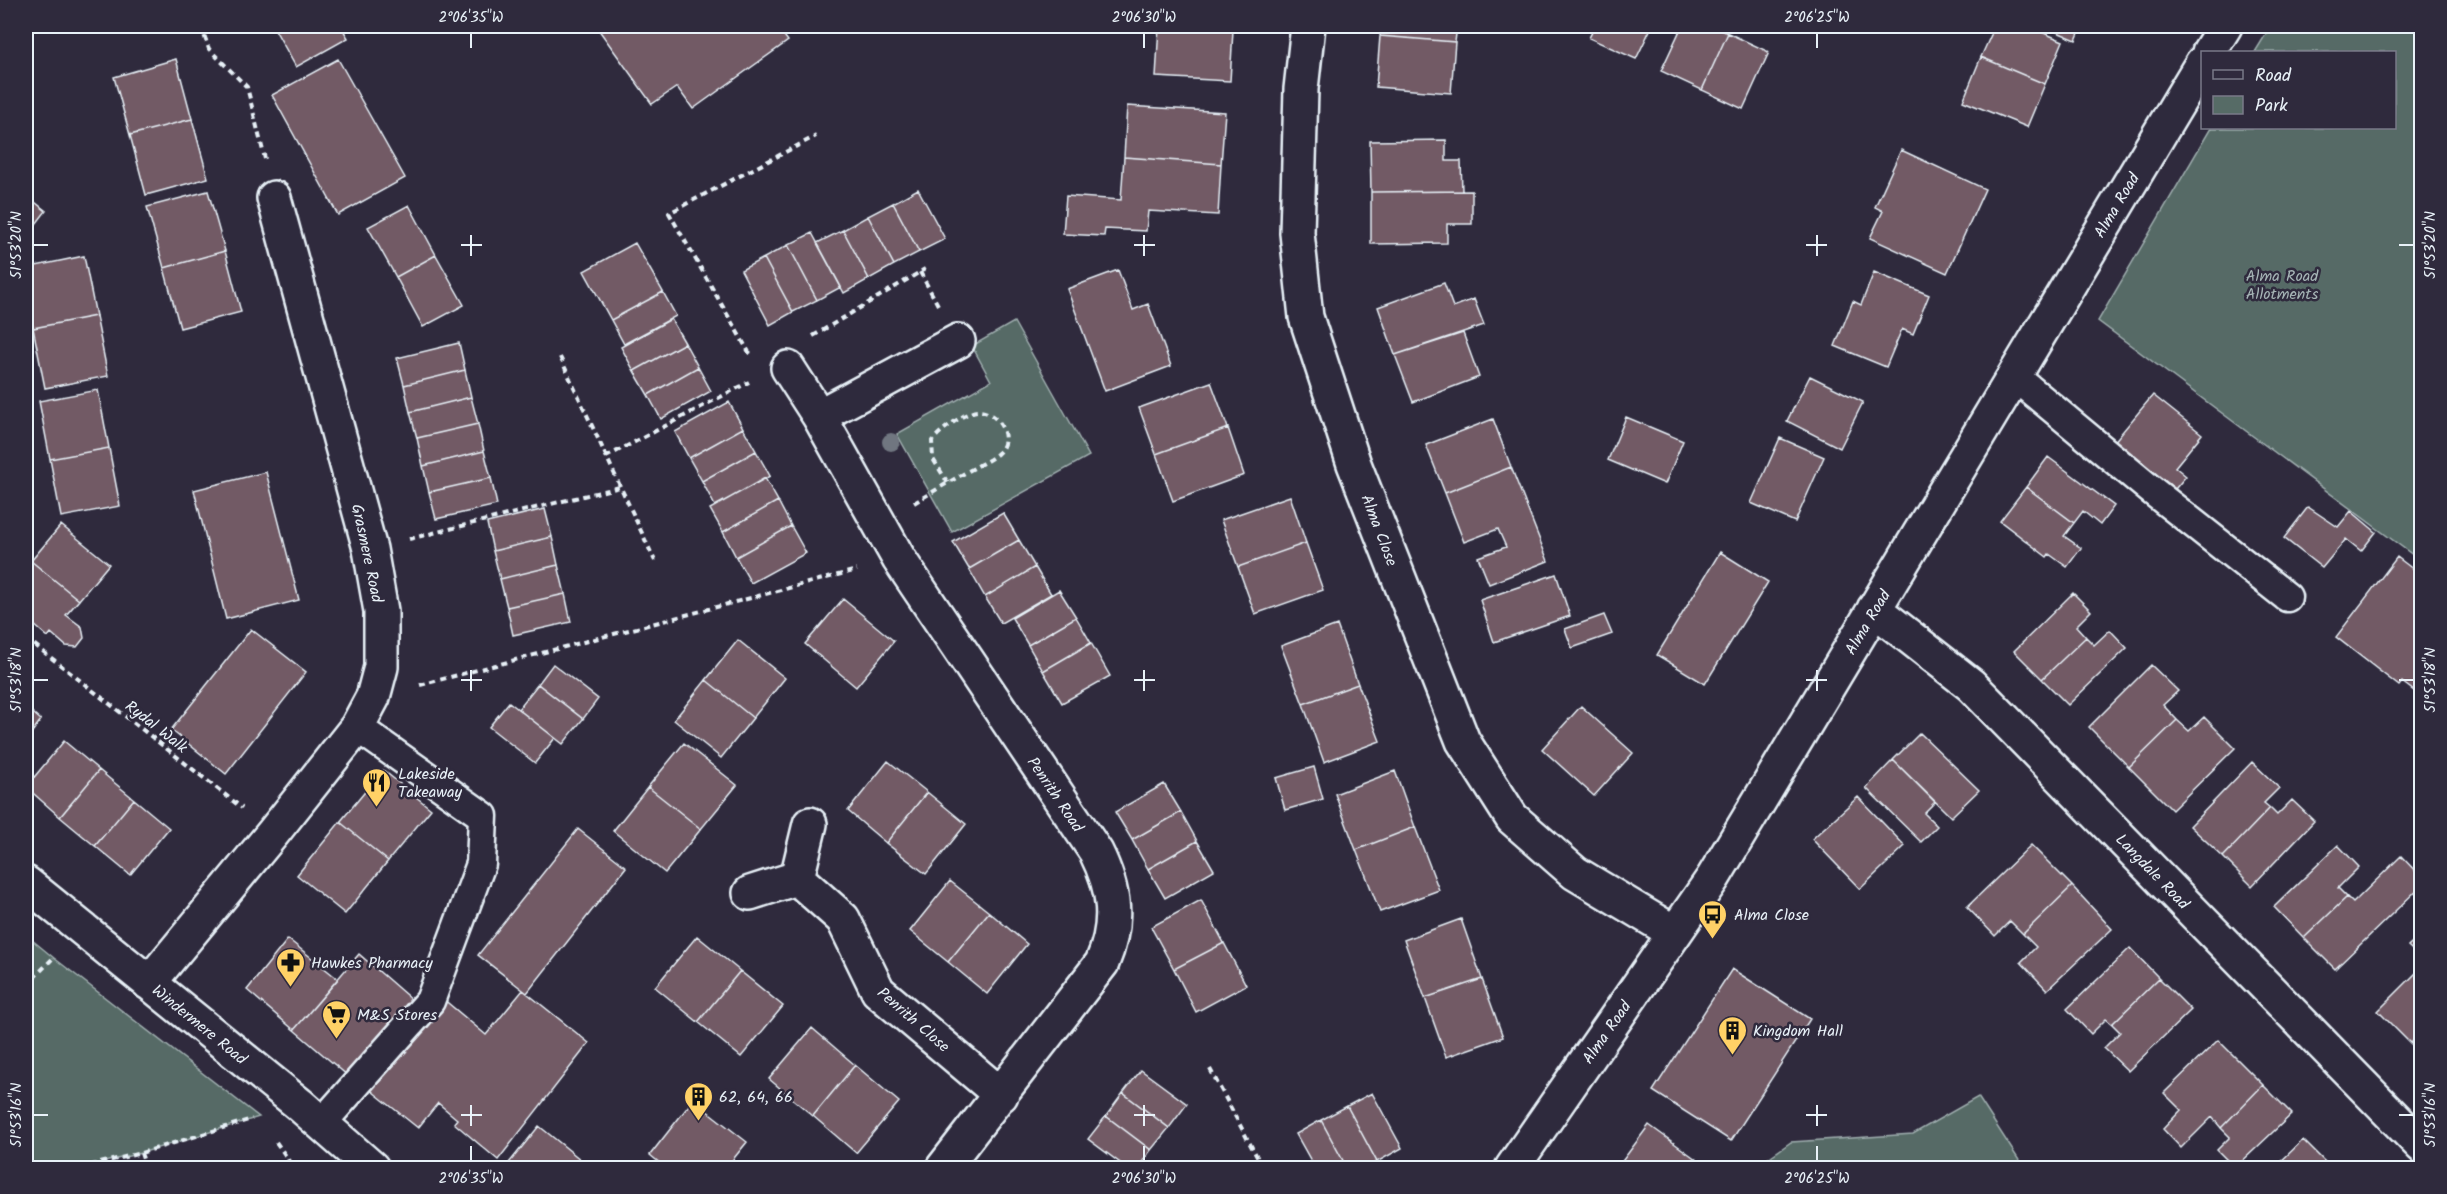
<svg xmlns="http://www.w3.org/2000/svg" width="2447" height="1194" font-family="Kalam,sans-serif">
  <rect width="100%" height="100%" fill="#2f2a3d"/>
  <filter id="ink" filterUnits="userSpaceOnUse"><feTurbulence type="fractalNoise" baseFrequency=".0167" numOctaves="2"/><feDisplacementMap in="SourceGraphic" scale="12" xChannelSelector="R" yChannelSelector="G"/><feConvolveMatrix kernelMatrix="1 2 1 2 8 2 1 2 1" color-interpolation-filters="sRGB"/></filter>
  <g filter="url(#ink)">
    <path fill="#566b66" stroke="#9faeaf" stroke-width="1.5" d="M 2271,26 L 2421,26 L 2421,561 L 2098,321 L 2211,128 L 2394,128 L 2394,52 L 2255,52 Z
      M 1014,322 L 1089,456 L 952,532 L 897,434 L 991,381 L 972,346 Z
      M 26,935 L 54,958 L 259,1117 L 141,1153 L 80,1168 L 26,1168 Z
      M 1978,1097 L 2024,1168 L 1754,1168 L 1791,1142 L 1913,1134 Z"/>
    <path fill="#725a65" stroke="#e8f1f8" stroke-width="1.5" d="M 273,26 L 341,26 L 348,38 L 296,67 Z
      M 596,26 L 777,26 L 788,41 L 693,109 L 677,87 L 652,104 Z
      M 1159,26 L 1233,26 L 1233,30 Z
      M 1159,26 L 1233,30 L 1230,81 L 1156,77 Z
      M 1381,26 L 1457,26 L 1455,42 L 1380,36 Z
      M 1595,26 L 1652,26 L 1636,59 L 1589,38 Z
      M 1682,26 L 1712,26 L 1728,33 L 1702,90 L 1661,71 Z
      M 1995,26 L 2027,26 L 2063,41 L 2045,84 L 1981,57 Z
      M 2043,26 L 2082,26 L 2076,40 Z
      M 1728,33 L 1769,52 L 1743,109 L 1702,90 Z
      M 1380,36 L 1455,42 L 1451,93 L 1376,87 Z
      M 1981,57 L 2045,84 L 2027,127 L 1963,101 Z
      M 176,59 L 192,119 L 130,135 L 114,77 Z
      M 338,59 L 405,178 L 338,215 L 272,95 Z
      M 1127,106 L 1225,112 L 1221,164 L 1124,157 Z
      M 192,119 L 208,178 L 146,195 L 130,135 Z
      M 1446,140 L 1446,161 L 1461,161 L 1462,191 L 1371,192 L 1370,141 Z
      M 1901,150 L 1985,189 L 1947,273 L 1870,238 L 1883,211 L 1875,207 Z
      M 1124,157 L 1221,164 L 1218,215 L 1148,211 L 1146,231 L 1105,229 L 1104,236 L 1063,234 L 1066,196 L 1121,200 Z
      M 918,189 L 945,239 L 919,252 L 893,203 Z
      M 208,191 L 225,251 L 164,268 L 147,207 Z
      M 1472,191 L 1472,224 L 1447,224 L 1447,243 L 1371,244 L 1371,192 Z
      M 26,195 L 46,211 L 26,237 Z
      M 893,203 L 919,252 L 894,265 L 868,216 Z
      M 409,205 L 436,255 L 396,277 L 368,227 Z
      M 868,216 L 894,265 L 869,279 L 843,230 Z
      M 843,230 L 869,279 L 844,293 L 817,243 Z
      M 812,233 L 841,287 L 817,300 L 788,245 Z
      M 635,243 L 663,292 L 611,320 L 584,271 Z
      M 788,245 L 817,300 L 793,312 L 764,258 Z
      M 225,251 L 241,312 L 180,328 L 164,268 Z
      M 436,255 L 464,305 L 423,327 L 396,277 Z
      M 84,256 L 96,316 L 33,328 L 26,289 L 26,268 Z
      M 764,258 L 793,312 L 770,325 L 741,270 Z
      M 1118,270 L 1133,310 L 1148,304 L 1171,366 L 1105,391 L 1067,289 Z
      M 1874,272 L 1929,295 L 1913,334 L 1902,329 L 1886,367 L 1835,346 L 1853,301 L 1861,305 Z
      M 1444,283 L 1453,307 L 1474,299 L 1484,325 L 1395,355 L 1378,307 Z
      M 663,292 L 676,316 L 624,344 L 611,320 Z
      M 96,316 L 108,376 L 45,388 L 33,328 Z
      M 671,319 L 685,343 L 634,371 L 621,347 Z
      M 1463,333 L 1479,377 L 1413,402 L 1395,355 Z
      M 459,343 L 465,370 L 404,385 L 397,358 Z
      M 685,343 L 698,367 L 648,395 L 634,371 Z
      M 698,367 L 711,391 L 661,419 L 648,395 Z
      M 465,370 L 471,397 L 410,412 L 404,385 Z
      M 1810,376 L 1863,402 L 1840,448 L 1787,421 Z
      M 1211,382 L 1228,428 L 1156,454 L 1139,408 Z
      M 98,390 L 109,448 L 50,459 L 39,401 Z
      M 2153,395 L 2202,434 L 2175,467 L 2186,476 L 2170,495 L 2108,449 Z
      M 471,397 L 478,424 L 417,438 L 410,412 Z
      M 729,402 L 743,428 L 689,458 L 675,432 Z
      M 1626,417 L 1683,441 L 1665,484 L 1608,460 Z
      M 1493,419 L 1511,467 L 1445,493 L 1426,445 Z
      M 478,424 L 484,451 L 423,466 L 417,438 Z
      M 743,428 L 756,451 L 702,481 L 689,458 Z
      M 1228,428 L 1244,475 L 1173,501 L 1156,454 Z
      M 1780,438 L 1824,457 L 1795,522 L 1751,503 Z
      M 109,448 L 120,506 L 61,517 L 50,459 Z
      M 484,451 L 491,478 L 429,492 L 423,466 Z
      M 756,451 L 770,476 L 715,506 L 702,481 Z
      M 2048,457 L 2114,506 L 2100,525 L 2083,511 L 2074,523 L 2026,487 Z
      M 1511,467 L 1548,561 L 1489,584 L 1478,557 L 1506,547 L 1498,529 L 1464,542 L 1445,493 Z
      M 266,472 L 299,600 L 226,619 L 194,490 Z
      M 491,478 L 497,505 L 436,519 L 429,492 Z
      M 765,478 L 778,501 L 723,532 L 710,509 Z
      M 2026,487 L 2074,523 L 2064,536 L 2081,548 L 2067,567 L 2049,554 L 2047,557 L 2000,521 Z
      M 1290,496 L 1306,543 L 1238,567 L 1221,520 Z
      M 778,501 L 791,526 L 736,557 L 723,532 Z
      M 2308,507 L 2338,527 L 2351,511 L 2376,532 L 2361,551 L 2346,539 L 2322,568 L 2284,538 Z
      M 545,509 L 552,537 L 493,551 L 487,523 Z
      M 1003,513 L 1019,540 L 969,569 L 953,542 Z
      M 61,525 L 109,564 L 79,600 L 31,561 Z
      M 791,526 L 806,553 L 751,583 L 736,557 Z
      M 552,537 L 558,565 L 500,579 L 493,551 Z
      M 1019,540 L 1035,567 L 985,597 L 969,569 Z
      M 1306,543 L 1323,590 L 1255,614 L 1238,567 Z
      M 1720,552 L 1768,582 L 1705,684 L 1657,655 Z
      M 2397,557 L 2422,576 L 2422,656 L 2418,660 L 2422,662 L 2422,697 L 2402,682 L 2399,686 L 2336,637 Z
      M 31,561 L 79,600 L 66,615 L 82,627 L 84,638 L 77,647 L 66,646 L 51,633 L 48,637 L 26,618 L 26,567 Z
      M 558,565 L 565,594 L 507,607 L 500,579 Z
      M 1035,567 L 1051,594 L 1001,623 L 985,597 Z
      M 1556,574 L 1570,616 L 1494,642 L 1480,600 Z
      M 1059,590 L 1076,617 L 1028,645 L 1012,618 Z
      M 2073,593 L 2091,611 L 2076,626 L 2086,637 L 2042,679 L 2014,651 Z
      M 565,594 L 571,622 L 513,635 L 507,607 Z
      M 843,599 L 894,641 L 856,687 L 805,644 Z
      M 1604,615 L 1612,634 L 1572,648 L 1565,629 Z
      M 1076,617 L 1091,643 L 1043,671 L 1028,645 Z
      M 1337,625 L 1358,684 L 1303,704 L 1281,646 Z
      M 251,629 L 306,672 L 226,774 L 171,730 Z
      M 2110,630 L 2127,648 L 2068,705 L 2042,679 L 2086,637 L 2094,645 Z
      M 738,640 L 785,678 L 753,718 L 706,680 Z
      M 1091,643 L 1110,676 L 1062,703 L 1043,671 Z
      M 553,664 L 598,699 L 583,719 L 538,684 Z
      M 2151,665 L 2178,691 L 2163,705 L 2177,720 L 2129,767 L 2089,727 Z
      M 706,680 L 753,718 L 721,758 L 674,720 Z
      M 538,684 L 583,719 L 563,744 L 518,709 Z
      M 1358,684 L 1380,741 L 1324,762 L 1303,704 Z
      M 509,702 L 555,738 L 535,763 L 489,727 Z
      M 1581,706 L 1633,753 L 1594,796 L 1542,749 Z
      M 26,707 L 41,720 L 26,740 Z
      M 2204,717 L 2235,748 L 2172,810 L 2129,767 L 2177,720 L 2189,731 Z
      M 1920,733 L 1979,790 L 1951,817 L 1893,760 Z
      M 64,741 L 99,770 L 60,817 L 26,787 Z
      M 684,743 L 737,785 L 701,829 L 648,787 Z
      M 1893,760 L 1935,802 L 1924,813 L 1937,826 L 1921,842 L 1866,788 Z
      M 888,761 L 927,792 L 886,843 L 848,811 Z
      M 2252,762 L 2279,788 L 2264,803 L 2270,808 L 2223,857 L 2190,826 Z
      M 1314,767 L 1323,799 L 1285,810 L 1276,778 Z
      M 99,770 L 134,799 L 95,846 L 60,817 Z
      M 383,770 L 431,809 L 388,861 L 340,822 Z
      M 1395,771 L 1415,827 L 1356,850 L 1335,794 Z
      M 1164,784 L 1181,812 L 1132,840 L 1115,812 Z
      M 648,787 L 701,829 L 665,873 L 613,831 Z
      M 927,792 L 966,824 L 926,874 L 886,843 Z
      M 1858,797 L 1905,846 L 1860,889 L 1812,839 Z
      M 134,799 L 169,828 L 130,875 L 95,846 Z
      M 2292,800 L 2314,821 L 2252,886 L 2223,857 L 2270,808 L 2277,815 Z
      M 1181,812 L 1197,841 L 1148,869 L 1132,840 Z
      M 340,822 L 388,861 L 345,914 L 297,875 Z
      M 1415,827 L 1439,890 L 1380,912 L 1356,850 Z
      M 578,829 L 626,867 L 527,993 L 478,955 Z
      M 1197,841 L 1214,870 L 1165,898 L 1148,869 Z
      M 2031,845 L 2072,886 L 2023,934 L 2010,921 L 1995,936 L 1967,907 Z
      M 2338,845 L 2359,867 L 2338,888 L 2347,897 L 2304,938 L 2274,907 Z
      M 2401,856 L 2422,878 L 2422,885 L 2335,969 L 2304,938 L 2347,897 L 2353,903 Z
      M 950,881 L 989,912 L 948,962 L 910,931 Z
      M 2072,886 L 2112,929 L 2047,990 L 2021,962 L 2036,947 L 2023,934 Z
      M 1201,900 L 1224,943 L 1174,969 L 1151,927 Z
      M 989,912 L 1027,944 L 987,994 L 948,962 Z
      M 1461,919 L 1482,979 L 1425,998 L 1404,940 Z
      M 2422,933 L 2422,959 L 2408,946 Z
      M 697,936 L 740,971 L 698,1022 L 655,987 Z
      M 288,939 L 338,979 L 294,1030 L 247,990 Z
      M 1224,943 L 1246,985 L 1196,1012 L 1174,969 Z
      M 2130,948 L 2159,978 L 2112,1024 L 2106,1019 L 2091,1034 L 2067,1009 Z
      M 359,954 L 413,1001 L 348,1076 L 294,1030 Z
      M 2422,967 L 2422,1032 L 2410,1043 L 2378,1011 Z
      M 1732,969 L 1810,1019 L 1731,1141 L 1653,1091 Z
      M 740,971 L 783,1006 L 741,1057 L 698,1022 Z
      M 2159,978 L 2191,1010 L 2128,1071 L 2104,1048 L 2120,1032 L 2112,1024 Z
      M 1482,979 L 1503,1037 L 1446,1057 L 1425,998 Z
      M 523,990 L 589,1043 L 498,1160 L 454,1123 L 457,1119 L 438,1103 L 418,1128 L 368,1088 L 442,998 L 486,1035 Z
      M 812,1028 L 855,1065 L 813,1116 L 769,1079 Z
      M 2422,1032 L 2422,1054 L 2410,1043 Z
      M 2218,1040 L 2263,1085 L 2221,1128 L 2212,1117 L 2181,1148 L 2163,1129 L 2181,1110 L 2164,1093 Z
      M 855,1065 L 899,1102 L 856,1153 L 813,1116 Z
      M 1141,1070 L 1187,1104 L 1169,1128 L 1123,1093 Z
      M 2263,1085 L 2292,1114 L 2235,1168 L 2217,1150 L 2230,1137 L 2221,1128 Z
      M 1123,1093 L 1169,1128 L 1151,1150 L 1106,1116 Z
      M 1372,1093 L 1402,1148 L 1377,1162 L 1347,1106 Z
      M 693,1100 L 747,1142 L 726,1168 L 657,1168 L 661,1164 L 650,1155 Z
      M 1347,1106 L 1377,1162 L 1364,1168 L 1347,1168 L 1321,1120 Z
      M 1106,1116 L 1151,1150 L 1138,1168 L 1127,1168 L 1088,1139 Z
      M 1321,1120 L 1347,1168 L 1315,1168 L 1296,1134 Z
      M 1649,1125 L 1707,1167 L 1706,1168 L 1627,1168 L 1620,1164 Z
      M 539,1126 L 591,1168 L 505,1168 Z
      M 2303,1140 L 2331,1168 L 2274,1168 Z"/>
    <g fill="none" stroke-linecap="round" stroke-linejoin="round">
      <defs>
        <path id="lane" d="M 2015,377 L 2150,489 L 2287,597
          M 321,1124 L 430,1001 L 481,864 L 483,816 L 357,727"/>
        <path id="street" d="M 1308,26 L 1301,89 L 1297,233 L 1306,317 L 1354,464 L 1463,741 L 1512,818 L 1575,873 L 1675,933
          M 2209,52 L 2225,26
          M 788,368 L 819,416 L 899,559 L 1096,852 C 1115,890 1119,923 1102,963 L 943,1168
          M 819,416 L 958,341
          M 1874,609 L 1971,685 L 2422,1146
          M 797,878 L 810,824
          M 26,883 L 299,1104 L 372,1168
          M 750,893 L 797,878 L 843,919 L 878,991 L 1001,1095
          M 149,983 L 273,833 L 357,727 L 373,697 L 381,667 L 381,611 L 370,549 L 274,198
          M 1512,1168 L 1713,878 L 2202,63"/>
      </defs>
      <use href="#lane" stroke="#e8f1f8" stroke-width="33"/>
      <use href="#street" stroke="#e8f1f8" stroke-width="38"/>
      <path stroke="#e8f1f8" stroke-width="4" stroke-dasharray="6 4.5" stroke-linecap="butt" d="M 201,26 L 209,49 L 247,87 L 265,159
        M 920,272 L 938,305
        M 813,336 L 925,269
        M 750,354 L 669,213 L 816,136
        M 560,357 L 655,561
        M 606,457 L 749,382
        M 914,503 C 934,491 954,479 974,468 C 982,463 992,459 998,453 C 1015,438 997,411 978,411 C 966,411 940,431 932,441 L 933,459 L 948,483
        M 409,539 L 620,487
        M 26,638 L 242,808
        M 420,685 L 857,570
        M 26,986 L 54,957
        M 1210,1069 L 1263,1168
        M 276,1142 L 288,1159 L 291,1168
        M 141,1153 L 146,1168
        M 80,1168 L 141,1153 L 252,1119"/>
      <use href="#lane" stroke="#2f2a3d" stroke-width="28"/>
      <use href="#street" stroke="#2f2a3d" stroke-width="33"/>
    </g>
    <circle fill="#707680" cx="891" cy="442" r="9"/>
  </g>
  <path fill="none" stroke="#e8f1f8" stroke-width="2" d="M 471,33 L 471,48M 1144,33 L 1144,48M 1817,33 L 1817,48M 471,235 L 471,256M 1144,235 L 1144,256M 1817,235 L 1817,256M 33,245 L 48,245M 461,245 L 482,245M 1134,245 L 1155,245M 1806,245 L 1827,245M 2399,245 L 2414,245M 471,670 L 471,691M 1144,670 L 1144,691M 1817,670 L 1817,691M 33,680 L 48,680M 461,680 L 482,680M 1134,680 L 1155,680M 1806,680 L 1827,680M 2399,680 L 2414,680M 471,1105 L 471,1126M 1144,1105 L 1144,1126M 1817,1105 L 1817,1126M 33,1115 L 48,1115M 461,1115 L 482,1115M 1134,1115 L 1155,1115M 1806,1115 L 1827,1115M 2399,1115 L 2414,1115M 471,1146 L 471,1161M 1144,1146 L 1144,1161M 1817,1146 L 1817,1161"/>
  <defs>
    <symbol id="restaurant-pin" viewBox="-11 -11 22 30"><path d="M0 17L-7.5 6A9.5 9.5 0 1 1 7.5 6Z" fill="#ffd166" stroke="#2f2a3d"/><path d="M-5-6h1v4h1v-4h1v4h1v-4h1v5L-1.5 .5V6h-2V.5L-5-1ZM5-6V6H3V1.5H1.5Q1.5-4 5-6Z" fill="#111"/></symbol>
    <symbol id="bus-pin" viewBox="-11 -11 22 30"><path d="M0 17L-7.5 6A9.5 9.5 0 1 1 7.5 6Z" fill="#ffd166" stroke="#2f2a3d"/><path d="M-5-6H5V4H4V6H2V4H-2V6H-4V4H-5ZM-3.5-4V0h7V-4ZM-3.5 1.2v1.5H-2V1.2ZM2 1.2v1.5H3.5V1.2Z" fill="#111"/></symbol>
    <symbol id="pharmacy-pin" viewBox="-11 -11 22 30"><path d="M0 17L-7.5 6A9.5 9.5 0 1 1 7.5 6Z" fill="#ffd166" stroke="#2f2a3d"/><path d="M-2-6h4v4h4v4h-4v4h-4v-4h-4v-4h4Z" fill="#111"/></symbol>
    <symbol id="supermarket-pin" viewBox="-11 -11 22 30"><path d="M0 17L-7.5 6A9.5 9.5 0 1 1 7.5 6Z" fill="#ffd166" stroke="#2f2a3d"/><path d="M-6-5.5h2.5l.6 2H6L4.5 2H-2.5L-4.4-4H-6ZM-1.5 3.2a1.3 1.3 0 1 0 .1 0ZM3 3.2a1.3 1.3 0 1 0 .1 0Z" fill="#111"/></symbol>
    <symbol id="building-pin" viewBox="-11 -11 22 30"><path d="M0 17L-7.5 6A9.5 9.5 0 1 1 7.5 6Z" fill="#ffd166" stroke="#2f2a3d"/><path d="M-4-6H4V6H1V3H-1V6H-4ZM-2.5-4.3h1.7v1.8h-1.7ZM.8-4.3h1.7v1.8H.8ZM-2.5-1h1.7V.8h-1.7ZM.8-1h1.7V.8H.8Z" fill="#111"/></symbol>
  </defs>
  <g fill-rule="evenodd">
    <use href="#restaurant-pin" x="360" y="766" width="33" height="45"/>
    <use href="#bus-pin" x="1696" y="898" width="33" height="45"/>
    <use href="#pharmacy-pin" x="274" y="946" width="33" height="45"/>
    <use href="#supermarket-pin" x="320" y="998" width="33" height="45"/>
    <use href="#building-pin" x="1716" y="1014" width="33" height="45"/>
    <use href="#building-pin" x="682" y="1080" width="33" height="45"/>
  </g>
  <g text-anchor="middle" stroke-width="5" stroke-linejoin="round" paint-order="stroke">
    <g font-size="16" fill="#e8f1f8" stroke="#2f2a3d">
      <text transform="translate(2116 205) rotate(-59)" y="6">Alma Road</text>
      <text transform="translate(1380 530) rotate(69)" y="6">Alma Close</text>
      <text transform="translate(368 553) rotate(78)" y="6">Grasmere Road</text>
      <text transform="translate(1867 622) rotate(-59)" y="6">Alma Road</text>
      <text transform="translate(157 726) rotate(38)" y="6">Rydal Walk</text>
      <text transform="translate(1056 794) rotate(56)" y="6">Penrith Road</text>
      <text transform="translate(2153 871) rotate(46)" y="6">Langdale Road</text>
      <text transform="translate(914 1019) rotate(41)" y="6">Penrith Close</text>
      <text transform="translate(200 1024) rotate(39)" y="6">Windermere Road</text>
      <text transform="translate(1606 1032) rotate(-55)" y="6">Alma Road</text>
    </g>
    <g font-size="16" fill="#a6b5b6" stroke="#2f2a3d">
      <text x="2282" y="281">Alma Road<tspan x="2282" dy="18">Allotments</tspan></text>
    </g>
    <g font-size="16" fill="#e8f1f8" stroke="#2f2a3d" text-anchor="start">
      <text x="398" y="779">Lakeside<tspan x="398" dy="18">Takeaway</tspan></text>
      <text x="1734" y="920">Alma Close</text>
      <text x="311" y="968">Hawkes Pharmacy</text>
      <text x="357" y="1020">M&amp;S Stores</text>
      <text x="1753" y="1036">Kingdom Hall</text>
      <text x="719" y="1102">62, 64, 66</text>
    </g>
  </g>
  <rect width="2447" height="1194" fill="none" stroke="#2f2a3d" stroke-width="66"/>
  <rect x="2201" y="51" width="195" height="78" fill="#2f2a3d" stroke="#797a88" stroke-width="1.5"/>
  <rect x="2213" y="70" width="30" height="9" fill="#2f2a3d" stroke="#797a88" stroke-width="1.5"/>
  <text x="2255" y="81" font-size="18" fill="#e8f1f8">Road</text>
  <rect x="2213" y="96" width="30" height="18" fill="#566b66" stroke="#797a88" stroke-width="1.5"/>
  <text x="2255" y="111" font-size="18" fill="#e8f1f8">Park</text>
  <rect x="33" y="33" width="2381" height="1128" fill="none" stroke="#e8f1f8" stroke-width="2"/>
  <g font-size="15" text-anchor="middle" fill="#e8f1f8">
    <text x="471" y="22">2°06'35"W</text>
    <text x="1144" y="22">2°06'30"W</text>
    <text x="1817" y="22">2°06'25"W</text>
    <text transform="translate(16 245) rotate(-90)" y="5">51°53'20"N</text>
    <text transform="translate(2430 245) rotate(-90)" y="5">51°53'20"N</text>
    <text transform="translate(16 680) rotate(-90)" y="5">51°53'18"N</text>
    <text transform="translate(2430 680) rotate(-90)" y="5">51°53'18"N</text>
    <text transform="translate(16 1115) rotate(-90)" y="5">51°53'16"N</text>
    <text transform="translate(2430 1115) rotate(-90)" y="5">51°53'16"N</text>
    <text x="471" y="1183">2°06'35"W</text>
    <text x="1144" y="1183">2°06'30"W</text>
    <text x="1817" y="1183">2°06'25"W</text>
  </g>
</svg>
